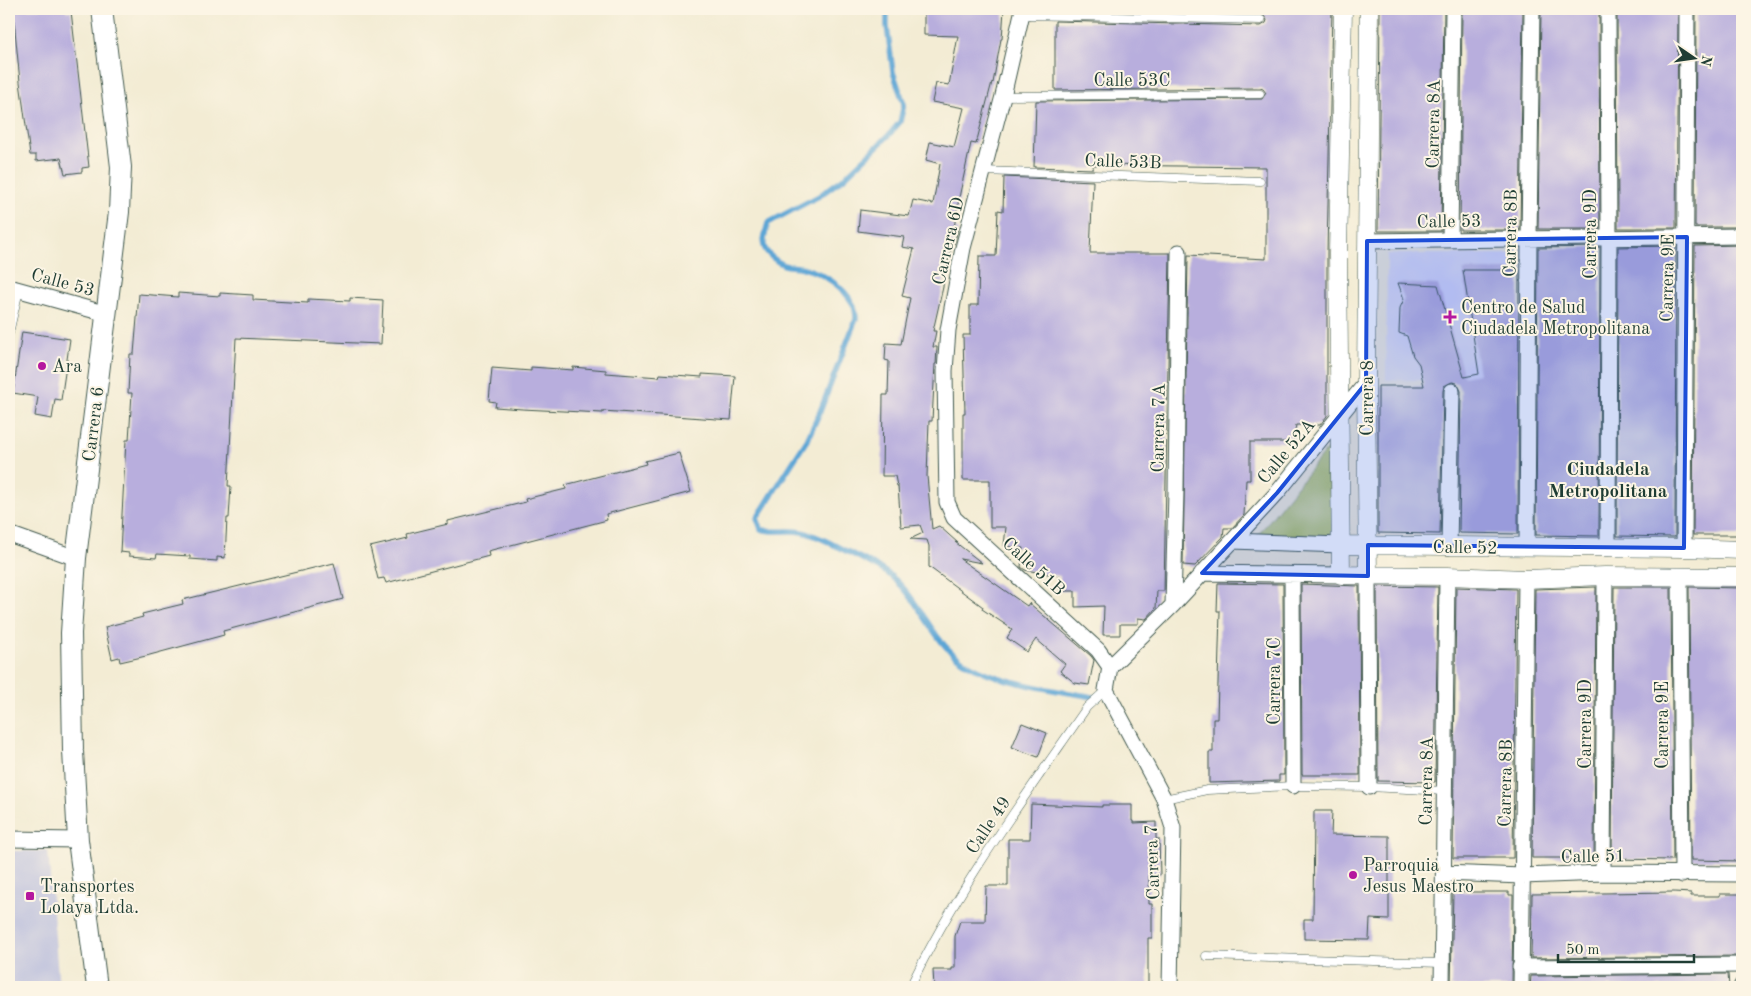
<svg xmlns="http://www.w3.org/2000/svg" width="1751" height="996" font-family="'Old Standard TT',serif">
  <rect width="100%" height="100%" fill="#fcf5e5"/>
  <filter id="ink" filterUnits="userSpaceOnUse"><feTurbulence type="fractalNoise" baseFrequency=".02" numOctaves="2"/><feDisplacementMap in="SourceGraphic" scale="10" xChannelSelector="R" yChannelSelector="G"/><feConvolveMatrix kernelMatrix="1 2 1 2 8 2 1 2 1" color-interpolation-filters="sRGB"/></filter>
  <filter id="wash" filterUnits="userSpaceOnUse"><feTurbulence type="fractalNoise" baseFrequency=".0096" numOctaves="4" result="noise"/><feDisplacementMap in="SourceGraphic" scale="20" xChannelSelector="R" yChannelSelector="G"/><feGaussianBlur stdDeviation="1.12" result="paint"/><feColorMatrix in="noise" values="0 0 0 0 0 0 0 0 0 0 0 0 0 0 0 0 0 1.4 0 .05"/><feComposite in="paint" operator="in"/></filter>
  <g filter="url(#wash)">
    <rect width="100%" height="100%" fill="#f3ecd4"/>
    <path fill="#d7d7f8" d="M 1387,254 L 1513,254 L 1514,381 L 1386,380 Z"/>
    <path fill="#bfc2dd" d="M 9,851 L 48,851 L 59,987 L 9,987 Z"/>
    <path fill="#b1c366" stroke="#68804d" d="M 1335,439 L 1336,542 L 1254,540 Z"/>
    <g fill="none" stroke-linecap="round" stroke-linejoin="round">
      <path stroke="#5da6d5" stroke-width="5.5" d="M 887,9 L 887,26 L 893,72 L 904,104 L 900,122 L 887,137 L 844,178 L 819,196 L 768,223 C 766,230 763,239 764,246 C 766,254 777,262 784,265 C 790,267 797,266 803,268 C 823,273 843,286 853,304 C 855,308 856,315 856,319 L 819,414 L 807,440 L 757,518 L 761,529 C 773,534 787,529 802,532 C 817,535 826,541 840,548 C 856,556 872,563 887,573 C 912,591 922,617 941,641 C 973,683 1048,688 1098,698"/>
    </g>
    <g id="blocks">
      <path fill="#b8aedd" d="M 13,9 L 66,9 L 66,11 L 71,11 L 89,167 L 82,168 L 82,172 L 65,174 L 61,158 L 36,161 L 36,155 L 30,155 L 20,82 Z
        M 924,9 L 1004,9 L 1002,39 L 1001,39 L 993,83 L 992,82 L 976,144 L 971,143 L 960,193 L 954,228 L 958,229 L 954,244 L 952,244 L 948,262 L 945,261 L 943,287 L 933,331 L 936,331 L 933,347 L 937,347 L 936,364 L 935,364 L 932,421 L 929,421 L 927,476 L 932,529 L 939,526 L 958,543 L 955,542 L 982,563 L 960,559 L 1027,606 L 1029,603 L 1091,656 L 1094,660 L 1089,685 L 1075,683 L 1060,671 L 1065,664 L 1036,639 L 1027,652 L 1007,638 L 1012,629 L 982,609 L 983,607 L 929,567 L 929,546 L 927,540 L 910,539 L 923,533 L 920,525 L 901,527 L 898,486 L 897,486 L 895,476 L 882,476 L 883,395 L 888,395 L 889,361 L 885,360 L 886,343 L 901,344 L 910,298 L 902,296 L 914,249 L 902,247 L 904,237 L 858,231 L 860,210 L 909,216 L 913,200 L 933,204 L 940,164 L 926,160 L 930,142 L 954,147 L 964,108 L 932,102 L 936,83 L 949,85 L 958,36 L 924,35 Z
        M 1060,9 L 1332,9 L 1327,253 L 1327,416 L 1320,425 L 1296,425 L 1293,442 L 1250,442 L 1250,480 L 1246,480 L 1244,515 L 1232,528 L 1224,528 L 1223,537 L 1195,566 L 1183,565 L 1188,255 L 1266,259 L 1266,167 L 1093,165 L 1093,169 L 1034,167 L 1036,101 L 1262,99 L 1266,93 L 1263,89 L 1260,88 L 1055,90 L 1055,21 L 1261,26 L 1266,23 L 1267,20 L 1264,16 L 1261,14 L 1061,10 Z
        M 1380,9 L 1444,9 L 1441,231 L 1378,231 Z
        M 1462,9 L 1523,9 L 1520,230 L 1460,230 Z
        M 1541,9 L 1599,9 L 1600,229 L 1538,229 Z
        M 1617,9 L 1678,9 L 1676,228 L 1618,228 Z
        M 1696,9 L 1742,9 L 1742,227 L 1695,227 Z
        M 1004,177 L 1093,181 L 1090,253 L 1170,253 L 1164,591 L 1157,591 L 1156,608 L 1146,619 L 1138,618 L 1138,624 L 1120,624 L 1120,635 L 1103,635 L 1104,606 L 1075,607 L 1075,591 L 1060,591 L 1060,576 L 1025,570 L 1021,567 L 1023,548 L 1004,546 L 1006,527 L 990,527 L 990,480 L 963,480 L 963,413 L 965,413 L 963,335 L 970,335 L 970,305 L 978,305 L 979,256 L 996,256 L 998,210 L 1003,211 Z
        M 1742,245 L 1742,535 L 1693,535 L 1695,246 Z
        M 1676,246 L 1675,537 L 1617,536 L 1618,247 Z
        M 1600,247 L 1599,536 L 1536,535 L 1538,248 Z
        M 1463,270 L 1519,270 L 1518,534 L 1459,533 L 1461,391 L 1457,383 L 1452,382 L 1444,386 L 1443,391 L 1440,534 L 1378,533 L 1378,386 L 1424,386 L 1419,364 L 1413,356 L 1407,336 L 1399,333 L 1400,308 L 1404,299 L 1398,283 L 1438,285 L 1464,377 L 1479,374 Z
        M 178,293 L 220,296 L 220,293 L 253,295 L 253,300 L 308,303 L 308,299 L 350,301 L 350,298 L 383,300 L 381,344 L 236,338 L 228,486 L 231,486 L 229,518 L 227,518 L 225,558 L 217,557 L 217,561 L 190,559 L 190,556 L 157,554 L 156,558 L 129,556 L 129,553 L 120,552 L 126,440 L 129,440 L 132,393 L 128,393 L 130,354 L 134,354 L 139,294 L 178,297 Z
        M 22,332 L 70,339 L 61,400 L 55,399 L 52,419 L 35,416 L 38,397 L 13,393 Z
        M 531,367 L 573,370 L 573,367 L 606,370 L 606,373 L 659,377 L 660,374 L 702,377 L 702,374 L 735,376 L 731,420 L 603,411 L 603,413 L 522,409 L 495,407 L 496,402 L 489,401 L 492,368 L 531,371 Z
        M 679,453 L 691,492 L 606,514 L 607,520 L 488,551 L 489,556 L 386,583 L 384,578 L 378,579 L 370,547 L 408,538 L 407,534 L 448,524 L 448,521 L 526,502 L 525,499 L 566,489 L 565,485 L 646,464 L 645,461 Z
        M 334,563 L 343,599 L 223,631 L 224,635 L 146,656 L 120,662 L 119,657 L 112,659 L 105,627 L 143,617 L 142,614 L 183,604 L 182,600 Z
        M 1218,583 L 1283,584 L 1284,775 L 1279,775 L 1279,781 L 1209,783 L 1209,752 L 1213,752 L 1213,719 L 1217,719 L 1220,611 L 1217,611 Z
        M 1301,584 L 1359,586 L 1360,775 L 1302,775 Z
        M 1377,586 L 1438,587 L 1435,782 L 1378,781 Z
        M 1456,587 L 1516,589 L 1513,858 L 1453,858 Z
        M 1596,587 L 1594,858 L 1532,858 L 1535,589 Z
        M 1614,587 L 1671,587 L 1673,860 L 1612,859 Z
        M 1689,587 L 1742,588 L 1742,861 L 1691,860 Z
        M 1022,723 L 1047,733 L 1038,757 L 1012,747 Z
        M 1031,804 L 1102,807 L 1102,805 L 1132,805 L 1132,821 L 1134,821 L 1134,823 L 1156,822 L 1156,839 L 1159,839 L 1160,875 L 1149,875 L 1149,904 L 1152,904 L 1152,938 L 1148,938 L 1148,985 L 1146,985 L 1146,987 L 934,987 L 933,970 L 952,970 L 952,968 L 955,968 L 955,936 L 960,921 L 985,921 L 986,886 L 1008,886 L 1008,839 L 1030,839 Z
        M 1314,811 L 1332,811 L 1331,835 L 1389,836 L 1389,920 L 1370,919 L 1369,940 L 1304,939 L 1304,919 L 1313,919 Z
        M 1453,892 L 1509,892 L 1509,895 L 1513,895 L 1512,987 L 1451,987 Z
        M 1674,892 L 1691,893 L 1691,896 L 1720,896 L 1720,894 L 1742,894 L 1742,956 L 1531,958 L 1532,894 Z
        M 1728,974 L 1729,987 L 1530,987 L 1531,976 Z"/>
    </g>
  </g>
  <g filter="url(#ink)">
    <use href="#blocks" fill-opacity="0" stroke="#3f574c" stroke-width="1"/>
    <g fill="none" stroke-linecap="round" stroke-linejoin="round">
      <defs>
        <path id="service" d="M 1022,15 L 1261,20
          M 1003,96 L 1260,94
          M 984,171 L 1260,181
          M 9,333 L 19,290
          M 1164,799 L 1207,790 L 1293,786 L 1369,787 L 1445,791
          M 1206,956 L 1442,963
          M 910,987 C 958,887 1024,798 1087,707 L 1106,690"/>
        <path id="minor" d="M 1023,9 L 1003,96 L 963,248 L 948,330 L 945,371 L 947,502 L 954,518 L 1098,650 L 1110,667
          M 1608,9 L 1609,238 L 1608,548
          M 1450,240 L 1453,9
          M 1367,241 L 1742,236
          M 9,287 L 107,314
          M 9,534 L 76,558
          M 1233,541 L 1341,545
          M 1449,547 L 1452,391
          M 1527,547 L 1529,239 L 1532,9
          M 1684,548 L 1687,9
          M 1202,573 L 1341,575
          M 1292,575 L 1293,786
          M 1368,576 L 1369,787
          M 1680,576 L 1682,875
          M 1173,605 L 1176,491 L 1179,252
          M 9,839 L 78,840
          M 1444,873 L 1522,876 L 1603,873 L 1742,874
          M 1603,873 L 1605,576
          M 1520,967 L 1742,965
          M 1170,987 L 1173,828 L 1164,799 L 1106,690 L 1110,667 L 1173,605 L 1277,493 L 1366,383
          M 1442,987 L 1447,576
          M 1521,987 L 1526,579
          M 1741,987 L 1742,985"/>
        <path id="tertiary" d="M 1343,9 L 1338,253 L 1341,575 L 1447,576 L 1526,579 L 1605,576 L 1742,577
          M 1341,545 L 1684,548 L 1742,550
          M 1368,576 L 1366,383 L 1369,9"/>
        <path id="secondary" d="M 97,987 L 78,840 L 73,751 L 71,633 L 76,558 L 119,212 L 121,167 L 102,9"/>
      </defs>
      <use href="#service" stroke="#3f574c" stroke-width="9"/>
      <use href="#minor" stroke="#3f574c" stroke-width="17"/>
      <use href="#tertiary" stroke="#3f574c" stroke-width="19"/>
      <use href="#secondary" stroke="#3f574c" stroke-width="22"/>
      <use href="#service" stroke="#fff" stroke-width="8"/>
      <use href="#minor" stroke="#fff" stroke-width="15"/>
      <use href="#tertiary" stroke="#fff" stroke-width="18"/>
      <use href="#secondary" stroke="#fff" stroke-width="20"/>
    </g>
  </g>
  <path fill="#1d4ed8" fill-opacity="0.2" stroke="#1d4ed8" stroke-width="4" stroke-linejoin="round" d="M 1687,237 L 1684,548 L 1368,545 L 1368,576 L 1202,573 L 1277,493 L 1366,383 L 1367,241 Z"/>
  <g fill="#b5179e" stroke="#fcf5e5" stroke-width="2">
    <path d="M1447.5 309.5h5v5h5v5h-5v5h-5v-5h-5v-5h5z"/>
    <circle cx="42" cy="366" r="5"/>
    <circle cx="1353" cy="875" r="5"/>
    <rect x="25" y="891" width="10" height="10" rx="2.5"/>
  </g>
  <g text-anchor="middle" stroke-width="4" stroke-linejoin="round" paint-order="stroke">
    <g font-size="18" fill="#1f3d34" stroke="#fcf5e5">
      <text x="1132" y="86">Calle 53C</text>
      <text transform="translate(1433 124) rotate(-89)" y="6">Carrera 8A</text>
      <text transform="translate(1123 161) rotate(2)" y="6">Calle 53B</text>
      <text transform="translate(1449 221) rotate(-1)" y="6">Calle 53</text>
      <text transform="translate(1510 233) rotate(-89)" y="6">Carrera 8B</text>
      <text transform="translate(1590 234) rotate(-90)" y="6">Carrera 9D</text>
      <text transform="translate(948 241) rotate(-77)" y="6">Carrera 6D</text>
      <text transform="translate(1667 278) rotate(-89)" y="6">Carrera 9E</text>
      <text transform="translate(63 282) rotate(15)" y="6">Calle 53</text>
      <text transform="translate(1367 398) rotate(-90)" y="6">Carrera 8</text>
      <text transform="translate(93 424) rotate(-83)" y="6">Carrera 6</text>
      <text transform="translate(1158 428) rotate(-89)" y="6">Carrera 7A</text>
      <text transform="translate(1286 451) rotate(-50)" y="6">Calle 52A</text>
      <text transform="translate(1465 547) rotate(1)" y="6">Calle 52</text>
      <text transform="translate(1034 566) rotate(42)" y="6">Calle 51B</text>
      <text transform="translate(1274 681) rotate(-90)" y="6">Carrera 7C</text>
      <text transform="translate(1585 724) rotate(-90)" y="6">Carrera 9D</text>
      <text transform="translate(1662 725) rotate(-90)" y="6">Carrera 9E</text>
      <text transform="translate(1426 781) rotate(-89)" y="6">Carrera 8A</text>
      <text transform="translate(1505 783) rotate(-89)" y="6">Carrera 8B</text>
      <text transform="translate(988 825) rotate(-56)" y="6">Calle 49</text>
      <text transform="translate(1593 856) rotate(-1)" y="6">Calle 51</text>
      <text transform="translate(1152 862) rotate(-92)" y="6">Carrera 7</text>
    </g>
    <g font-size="18" fill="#1f3d34" stroke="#fcf5e5" text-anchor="start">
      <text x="1461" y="313">Centro de Salud<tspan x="1461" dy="21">Ciudadela Metropolitana</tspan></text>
      <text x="52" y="372">Ara</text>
      <text x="1363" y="871">Parroquia<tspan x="1363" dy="21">Jesus Maestro</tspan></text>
      <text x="40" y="892">Transportes<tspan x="40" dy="21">Lolaya Ltda.</tspan></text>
    </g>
    <g font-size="19" font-weight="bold" fill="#1f3d34" stroke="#fcf5e5">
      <text x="1608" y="475">Ciudadela<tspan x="1608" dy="22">Metropolitana</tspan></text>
    </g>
  </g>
  <rect width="1751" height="996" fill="none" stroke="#fcf5e5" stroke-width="30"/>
  <g transform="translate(1694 58) rotate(103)" stroke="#fcf5e5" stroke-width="4" paint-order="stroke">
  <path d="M0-4L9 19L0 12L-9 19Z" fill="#1f3d34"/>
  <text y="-8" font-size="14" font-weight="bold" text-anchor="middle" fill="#1f3d34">N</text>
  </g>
  <path d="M1558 954v8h136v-8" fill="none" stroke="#1f3d34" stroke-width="2.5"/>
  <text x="1566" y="954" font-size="15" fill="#1f3d34" stroke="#fcf5e5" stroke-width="4" paint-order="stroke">50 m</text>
</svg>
